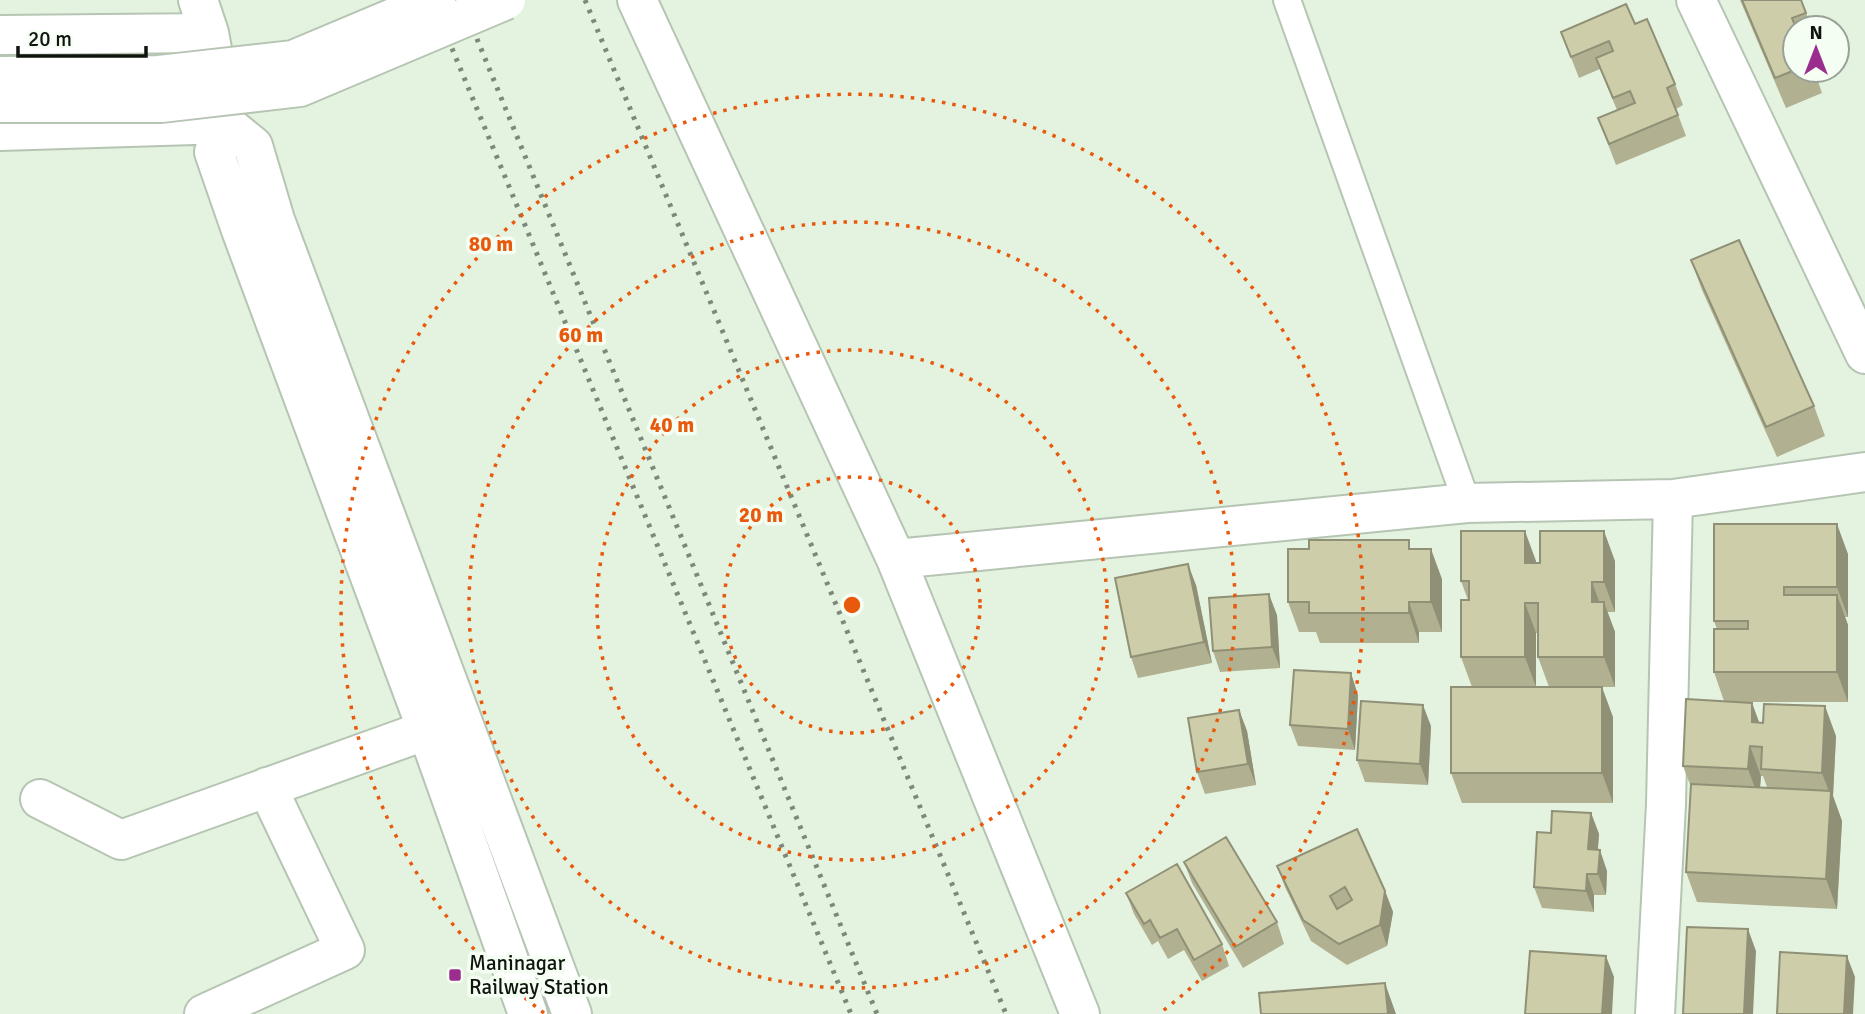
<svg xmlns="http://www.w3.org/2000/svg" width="1865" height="1014" font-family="Signika,sans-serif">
  <rect width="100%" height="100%" fill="#e4f3e0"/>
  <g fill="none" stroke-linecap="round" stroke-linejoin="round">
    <defs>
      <path id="service" d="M 1287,0 L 1467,503"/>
      <path id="minor" d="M 637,0 L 896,559
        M 1696,0 L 1865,354
        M 40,799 L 121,840 L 427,730
        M 204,1014 L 345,950 L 267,787
        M 1080,1014 L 896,559 L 1467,503 L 1673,499 L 1865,472
        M 1655,1014 L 1666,804 L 1673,499"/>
      <path id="tertiary" d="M 198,0 L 209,33 L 226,124 L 214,152 L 241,230 L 427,730 L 528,1014
        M 0,35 L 209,33
        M 0,131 L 226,124 L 253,146 L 275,220 L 572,1014"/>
    </defs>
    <use href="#service" stroke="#b6c5b3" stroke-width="30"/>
    <use href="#minor" stroke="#b6c5b3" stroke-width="42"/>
    <use href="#tertiary" stroke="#b6c5b3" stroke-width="42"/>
    <use href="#service" stroke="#fff" stroke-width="26"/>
    <use href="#minor" stroke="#fff" stroke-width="38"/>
    <use href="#tertiary" stroke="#fff" stroke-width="38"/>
    <path stroke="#7d887a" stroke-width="5" stroke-dasharray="3.5 7" stroke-linecap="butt" d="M 432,0 L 851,1014
      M 461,0 L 877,1014
      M 585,0 L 1006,1014"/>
    <defs>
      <path id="tertiary-bridge" d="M 0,76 L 159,75 L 293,60 L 436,0
        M 0,103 L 161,103 L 300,87 L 506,0"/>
    </defs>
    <use href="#tertiary-bridge" stroke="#b6c5b3" stroke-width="42" stroke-linecap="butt"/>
    <use href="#tertiary-bridge" stroke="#fff" stroke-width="38"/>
  </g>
  <path fill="#b1b091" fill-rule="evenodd" d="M 1740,0 L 1801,0 L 1812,28 L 1795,28 L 1795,70 L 1814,70 L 1822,93 L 1786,108 Z
    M 1635,24 L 1675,84 L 1683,105 L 1676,109 L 1686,136 L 1616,165 L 1598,118 L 1617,110 L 1600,69 L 1579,78 L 1561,32 Z
    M 1691,260 L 1814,406 L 1825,436 L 1777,457 L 1702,290 Z
    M 1412,549 L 1442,579 L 1442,632 L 1419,632 L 1419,643 L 1320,643 L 1316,632 L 1299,632 L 1288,602 Z
    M 1848,554 L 1848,617 L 1845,617 L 1848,625 L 1848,702 L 1729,702 L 1752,703 L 1759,722 L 1836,736 L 1833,796 L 1842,821 L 1837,909 L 1697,902 L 1686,872 L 1691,787 L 1683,766 L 1724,701 L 1714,672 L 1717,629 L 1714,621 ZM 1761,776 L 1763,776 L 1767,787 L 1760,787 Z
    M 1536,561 L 1536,563 L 1615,561 L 1615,612 L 1607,612 L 1615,632 L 1615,687 L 1549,687 L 1538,657 L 1538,633 L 1536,633 L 1536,687 L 1472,687 L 1461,657 L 1468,600 L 1461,581 Z
    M 1196,585 L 1212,663 L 1138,678 L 1131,657 Z
    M 1277,615 L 1280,668 L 1220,672 L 1213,651 Z
    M 1358,695 L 1355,750 L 1298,746 L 1290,725 Z
    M 1239,710 L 1247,731 L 1256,785 L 1205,794 L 1197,772 Z
    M 1613,717 L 1613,803 L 1462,803 L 1451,773 Z
    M 1431,726 L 1428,785 L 1365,782 L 1357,760 Z
    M 1591,813 L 1599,834 L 1598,849 L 1607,871 L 1606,895 L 1594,895 L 1594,912 L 1542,908 L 1534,887 L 1551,833 Z
    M 1184,862 L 1277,922 L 1284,944 L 1243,968 L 1192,883 Z
    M 1277,866 L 1385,891 L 1393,912 L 1387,946 L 1347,965 L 1311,941 L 1285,887 Z
    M 1126,893 L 1222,944 L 1229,966 L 1202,981 L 1184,950 L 1168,959 L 1158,941 L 1152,945 L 1134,914 Z"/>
  <path fill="#909076" d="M 1837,524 L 1848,554 L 1848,617 L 1837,587 Z
    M 1525,531 L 1536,561 L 1536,593 L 1525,563 Z
    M 1604,531 L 1615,561 L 1615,612 L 1604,582 Z
    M 1431,549 L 1442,579 L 1442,632 L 1431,602 Z
    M 1188,564 L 1196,585 L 1212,663 L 1204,642 Z
    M 1592,582 L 1603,612 L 1592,602 Z
    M 1269,594 L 1277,615 L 1280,668 L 1272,647 Z
    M 1837,595 L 1848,625 L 1848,702 L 1837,672 Z
    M 1409,602 L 1419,632 L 1419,643 L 1409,613 Z
    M 1604,602 L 1615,632 L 1615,687 L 1604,657 Z
    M 1525,603 L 1536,633 L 1536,687 L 1525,657 Z
    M 1351,673 L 1358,695 L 1355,750 L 1348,729 Z
    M 1602,687 L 1613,717 L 1613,803 L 1602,773 Z
    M 1752,703 L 1763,733 L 1752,722 Z
    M 1423,705 L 1431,726 L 1428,785 L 1420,764 Z
    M 1825,706 L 1836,736 L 1833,796 L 1842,821 L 1837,909 L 1826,879 L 1831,797 L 1822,773 Z
    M 1239,710 L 1247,731 L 1256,785 L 1248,764 Z
    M 1750,746 L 1761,776 L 1759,799 L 1748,769 Z
    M 1591,813 L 1599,834 L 1596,870 L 1588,849 Z
    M 1600,850 L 1607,871 L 1606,895 L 1598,874 Z
    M 1587,874 L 1594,895 L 1594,912 L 1586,891 Z
    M 1385,891 L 1393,912 L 1387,946 L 1380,925 Z
    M 1748,929 L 1756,951 L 1753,1014 L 1744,1014 Z
    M 1606,956 L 1614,977 L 1612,1014 L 1602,1014 Z
    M 1847,956 L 1855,977 L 1853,1014 L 1844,1014 Z
    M 1385,983 L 1396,1014 L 1388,1014 Z"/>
  <path fill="#cecda9" stroke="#909076" stroke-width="2" fill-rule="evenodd" d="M 1742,0 L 1801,0 L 1806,13 L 1792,18 L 1796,28 L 1795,28 L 1795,70 L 1775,78 Z
    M 1626,4 L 1635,24 L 1647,19 L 1675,84 L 1667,88 L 1678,115 L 1609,144 L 1598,118 L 1635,103 L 1630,91 L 1613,98 L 1596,58 L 1613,51 L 1609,41 L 1571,57 L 1561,32 Z
    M 1739,240 L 1814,406 L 1766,427 L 1691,260 Z
    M 1714,524 L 1837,524 L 1837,587 L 1784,587 L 1784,595 L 1837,595 L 1837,672 L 1714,672 L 1714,629 L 1748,629 L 1748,621 L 1714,621 Z
    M 1461,531 L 1525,531 L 1525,563 L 1540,563 L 1540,531 L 1604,531 L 1604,582 L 1592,582 L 1592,602 L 1604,602 L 1604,657 L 1538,657 L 1538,603 L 1525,603 L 1525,657 L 1461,657 L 1461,600 L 1469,600 L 1469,581 L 1461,581 Z
    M 1309,540 L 1409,540 L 1409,549 L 1431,549 L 1431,602 L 1409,602 L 1409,613 L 1309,613 L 1309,602 L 1288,602 L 1288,549 L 1309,549 Z
    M 1188,564 L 1204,642 L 1131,657 L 1115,578 Z
    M 1269,594 L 1272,647 L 1213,651 L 1209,598 Z
    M 1294,670 L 1351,673 L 1348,729 L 1290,725 Z
    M 1451,687 L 1602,687 L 1602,773 L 1451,773 Z
    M 1686,699 L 1752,703 L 1752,722 L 1763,723 L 1764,704 L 1825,706 L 1822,773 L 1761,769 L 1762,747 L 1750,746 L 1748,769 L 1683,766 Z
    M 1361,701 L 1423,705 L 1420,764 L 1357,760 Z
    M 1239,710 L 1248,764 L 1197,772 L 1188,718 Z
    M 1691,784 L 1831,791 L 1826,879 L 1686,872 Z
    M 1552,811 L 1591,813 L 1588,849 L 1600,850 L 1598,874 L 1587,874 L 1586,891 L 1534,887 L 1537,832 L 1551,833 Z
    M 1357,829 L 1385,891 L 1380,925 L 1339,944 L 1303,920 L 1277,866 ZM 1345,887 L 1352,900 L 1337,909 L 1330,896 Z
    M 1226,837 L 1277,922 L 1235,947 L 1184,862 Z
    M 1177,864 L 1222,944 L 1194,960 L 1177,929 L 1160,938 L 1150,920 L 1144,924 L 1126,893 Z
    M 1687,927 L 1748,929 L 1744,1014 L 1683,1014 Z
    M 1530,951 L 1606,956 L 1602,1014 L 1525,1014 Z
    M 1780,952 L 1847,956 L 1844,1014 L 1777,1014 Z
    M 1385,983 L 1388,1014 L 1261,1014 L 1259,993 Z"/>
  <g fill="none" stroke="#e8590c" stroke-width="3.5" stroke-dasharray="3.5 7">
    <circle cx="852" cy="605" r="128"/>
    <circle cx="852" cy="605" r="255"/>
    <circle cx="852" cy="605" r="383"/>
    <path d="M544 1013A511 511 0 1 1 1160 1013"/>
  </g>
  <rect fill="#9a2d8e" stroke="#f5fef3" stroke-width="2.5" x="448" y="968" width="14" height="14" rx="3.5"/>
  <g text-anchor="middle" stroke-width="7" stroke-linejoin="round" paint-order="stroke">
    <g font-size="21" fill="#0f140d" stroke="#f5fef3" text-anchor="start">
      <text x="469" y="970">Maninagar<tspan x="469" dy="24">Railway Station</tspan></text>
    </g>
  </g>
  <circle cx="852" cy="605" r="10" fill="#e8590c" stroke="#f5fef3" stroke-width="3.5"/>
  <g font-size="21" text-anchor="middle" font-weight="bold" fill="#e8590c" stroke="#f5fef3" stroke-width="7" stroke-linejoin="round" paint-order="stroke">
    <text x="491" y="251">80 m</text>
    <text x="581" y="342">60 m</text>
    <text x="672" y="432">40 m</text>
    <text x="761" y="522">20 m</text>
  </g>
  <g transform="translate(1816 49)"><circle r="33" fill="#f5fef3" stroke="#99a097" stroke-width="2"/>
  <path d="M0-5L12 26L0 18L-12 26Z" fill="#9a2d8e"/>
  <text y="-10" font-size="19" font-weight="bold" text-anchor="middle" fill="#0f140d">N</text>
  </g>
  <path d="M18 46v10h128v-10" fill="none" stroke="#0f140d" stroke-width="3.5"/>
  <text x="28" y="46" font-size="21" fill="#0f140d" stroke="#f5fef3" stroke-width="5" paint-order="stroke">20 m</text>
</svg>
